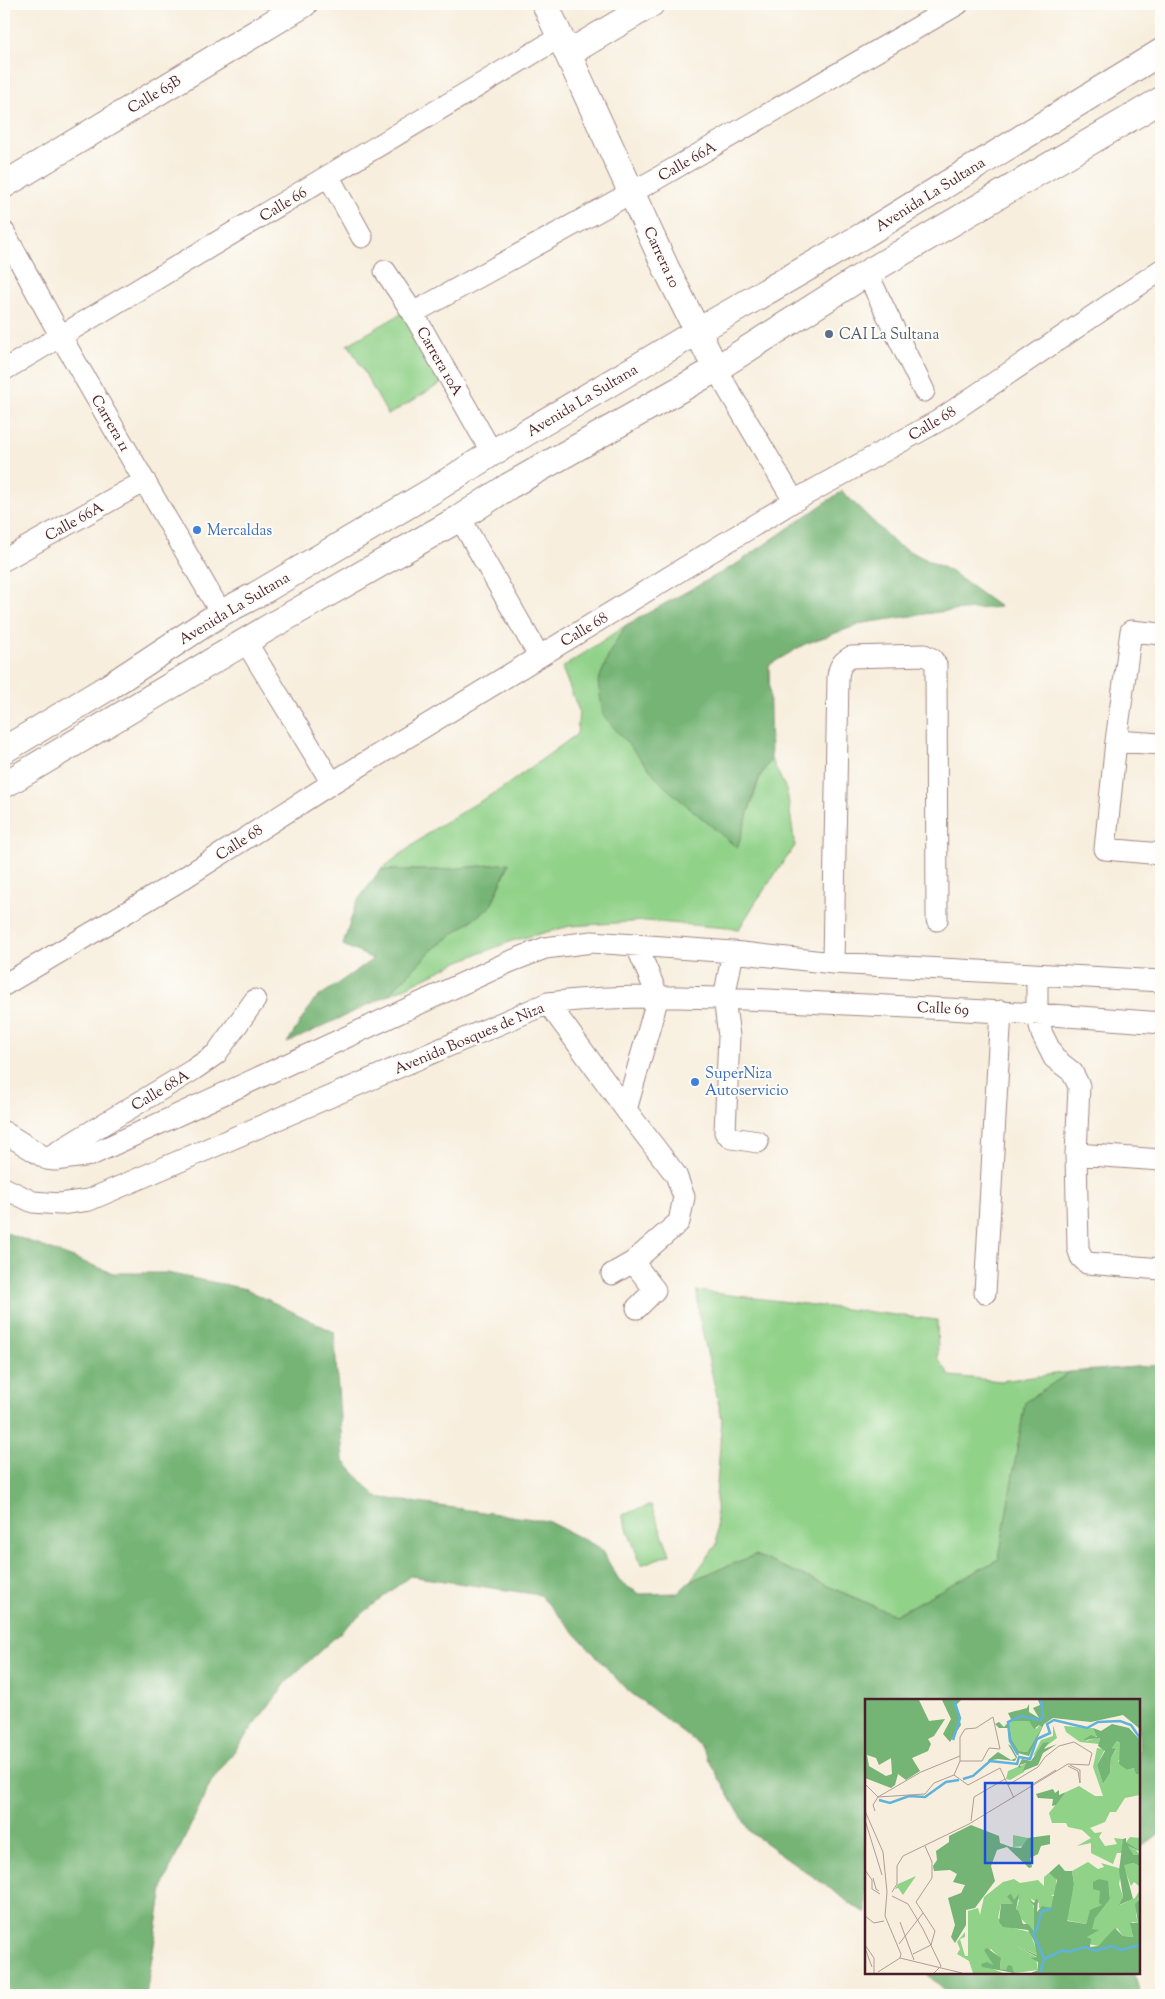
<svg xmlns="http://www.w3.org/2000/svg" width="1165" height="1999" font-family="'Sorts Mill Goudy',serif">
  <rect width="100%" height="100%" fill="#fdfcf7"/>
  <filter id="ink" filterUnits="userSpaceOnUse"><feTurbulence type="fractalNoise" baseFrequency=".02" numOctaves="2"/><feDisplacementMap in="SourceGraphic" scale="10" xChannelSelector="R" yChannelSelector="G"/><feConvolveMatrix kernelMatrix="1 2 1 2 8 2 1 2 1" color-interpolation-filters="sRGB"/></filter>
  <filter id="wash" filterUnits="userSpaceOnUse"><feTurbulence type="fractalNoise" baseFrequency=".0096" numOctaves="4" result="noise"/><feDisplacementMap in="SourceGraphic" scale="20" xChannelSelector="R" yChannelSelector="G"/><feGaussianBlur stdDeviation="1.12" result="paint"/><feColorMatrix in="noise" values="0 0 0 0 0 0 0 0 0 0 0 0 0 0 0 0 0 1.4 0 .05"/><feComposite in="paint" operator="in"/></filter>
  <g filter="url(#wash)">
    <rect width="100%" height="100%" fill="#f7eedd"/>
    <path fill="#91d289" stroke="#6e785a" d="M 406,311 L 447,380 L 388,415 L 349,345 L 347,345 Z
      M 626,625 L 610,652 L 598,682 L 737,848 L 760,777 L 771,759 L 787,791 L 795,846 L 755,903 L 739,929 L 646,921 L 570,926 L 512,941 L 460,961 L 387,996 L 432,950 L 491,906 L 509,864 L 439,870 L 380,870 L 438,826 L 501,789 L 577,734 L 579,711 L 562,668 Z
      M 697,1291 L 937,1320 L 938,1358 L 950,1376 L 1001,1381 L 1070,1372 L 1025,1402 L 999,1559 L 895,1615 L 755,1555 L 690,1581 L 717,1544 L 716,1497 L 722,1419 L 699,1316 Z
      M 651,1505 L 670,1554 L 641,1565 L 622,1515 Z"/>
    <path fill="#74b475" stroke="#5f6a50" d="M 842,491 L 897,545 L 950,571 L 1000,607 L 938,612 L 864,623 L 805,644 L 769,665 L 771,759 L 759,777 L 737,848 L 664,786 L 603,715 L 598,682 L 610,652 L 626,625 L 735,565 Z
      M 509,863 L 491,906 L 432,950 L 387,996 L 287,1043 L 314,1000 L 373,959 L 343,945 L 356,903 L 380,870 L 439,870 Z
      M 4,1232 L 113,1273 L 167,1273 L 246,1289 L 334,1332 L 343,1460 L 376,1497 L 547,1521 L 600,1548 L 621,1583 L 640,1594 L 678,1593 L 690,1581 L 755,1555 L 895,1615 L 999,1559 L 1025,1402 L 1070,1372 L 1161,1365 L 1161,1832 L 1139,1849 L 1139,1700 L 866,1700 L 866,1914 L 750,1832 L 700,1745 L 626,1689 L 540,1595 L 410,1576 L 353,1621 L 289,1679 L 211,1782 L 164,1882 L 146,1995 L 4,1995 Z
      M 926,1973 L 1134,1973 L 1141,1995 L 949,1995 Z"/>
  </g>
  <g filter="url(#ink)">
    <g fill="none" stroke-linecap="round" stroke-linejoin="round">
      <defs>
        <path id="minor" d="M 329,177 L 362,237
          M 4,232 L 61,337 L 221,613
          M 385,271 L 413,313 L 492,453
          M 867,273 L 924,391
          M 413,313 L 656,179 L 958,4
          M 716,369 L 794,501
          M 4,370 L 560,37
          M 460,518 L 539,656
          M 4,560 L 145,481
          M 1161,634 L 1131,631 L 1116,741 L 1105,849 L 1161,854
          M 246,642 L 332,783
          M 1116,741 L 1161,744
          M 733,952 L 724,998 L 729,1036 L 725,1132 L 732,1138 L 758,1142
          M 833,963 L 838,677 C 839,667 842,662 851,657 L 924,655 L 932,659 L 936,665 L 937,920
          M 1037,975 L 1037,1013 L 1042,1034 L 1054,1058 L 1072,1072 L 1079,1086 L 1076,1154 L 1078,1248 L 1081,1257 L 1087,1263 L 1161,1269
          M 4,985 L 176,883 L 332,783 L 794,501 L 938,421 L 1161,270
          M 548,1003 L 626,1110 L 676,1175 L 684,1197 L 679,1222 L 633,1262 L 612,1274
          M 626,1110 L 658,997 L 636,944
          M 4,1132 L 47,1159 L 55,1160 L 91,1155 L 509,962 L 545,948 L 592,942 L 733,952 L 833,963 L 1161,981
          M 1076,1154 L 1161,1160
          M 49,1157 L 193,1070 L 216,1054 L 255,1000
          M 4,1188 L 33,1202 L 60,1204 L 89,1200 L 548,1003 C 639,992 733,998 824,1003 C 937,1008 1049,1014 1161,1023
          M 633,1262 L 655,1290 L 637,1308
          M 985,1293 L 1001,1011"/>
        <path id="tertiary" d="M 545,4 L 666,268 L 716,369
          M 569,53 L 651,4
          M 4,185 L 304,4
          M 4,750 L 107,688 L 221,613 L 256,595 L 437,488 L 492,453 L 698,331 L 864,235 L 1161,52
          M 4,785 L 273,625 L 460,518 L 509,486 L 716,369 L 867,273 L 1161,100"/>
      </defs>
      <use href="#minor" stroke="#a08684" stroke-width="23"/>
      <use href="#tertiary" stroke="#a08684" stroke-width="28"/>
      <use href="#minor" stroke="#fff" stroke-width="21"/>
      <use href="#tertiary" stroke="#fff" stroke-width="26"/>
    </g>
  </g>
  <circle fill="#5c6f8a" stroke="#fdfcf7" stroke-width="2" cx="829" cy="334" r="5"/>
  <g fill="#3f7fe0" stroke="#fdfcf7" stroke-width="2">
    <circle cx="197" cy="530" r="5"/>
    <circle cx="695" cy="1082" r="5"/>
  </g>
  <g text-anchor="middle" stroke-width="4" stroke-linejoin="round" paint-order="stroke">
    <g font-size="15" fill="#4a1f2b" stroke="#fdfcf7">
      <text transform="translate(154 94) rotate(-31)" y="5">Calle 65B</text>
      <text transform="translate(687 161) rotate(-30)" y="5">Calle 66A</text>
      <text transform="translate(930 194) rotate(-32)" y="5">Avenida La Sultana</text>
      <text transform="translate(283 204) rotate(-31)" y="5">Calle 66</text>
      <text transform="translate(662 257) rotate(65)" y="5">Carrera 10</text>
      <text transform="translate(440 361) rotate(60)" y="5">Carrera 10A</text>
      <text transform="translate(582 400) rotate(-31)" y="5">Avenida La Sultana</text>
      <text transform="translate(111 423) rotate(60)" y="5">Carrera 11</text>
      <text transform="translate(932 423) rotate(-31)" y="5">Calle 68</text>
      <text transform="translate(74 521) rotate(-29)" y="5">Calle 66A</text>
      <text transform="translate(234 608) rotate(-31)" y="5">Avenida La Sultana</text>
      <text transform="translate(584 629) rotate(-31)" y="5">Calle 68</text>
      <text transform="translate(239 842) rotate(-33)" y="5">Calle 68</text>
      <text transform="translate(943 1008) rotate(3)" y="5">Calle 69</text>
      <text transform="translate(469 1038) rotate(-23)" y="5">Avenida Bosques de Niza</text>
      <text transform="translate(160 1090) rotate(-31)" y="5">Calle 68A</text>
    </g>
    <g font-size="15" fill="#4e5e75" stroke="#fdfcf7" text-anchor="start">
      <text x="839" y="339">CAI La Sultana</text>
    </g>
    <g font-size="15" fill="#366cbe" stroke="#fdfcf7" text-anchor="start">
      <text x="207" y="535">Mercaldas</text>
      <text x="705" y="1078">SuperNiza<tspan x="705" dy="17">Autoservicio</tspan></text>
    </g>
  </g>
  <g transform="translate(865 1699)">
    <rect width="275" height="275" fill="#f7eedd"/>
    <path d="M 147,22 L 164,22 L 172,30 L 174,26 L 177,28 L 162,53 L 154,52 L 147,41 L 144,24 ZM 188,26 L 192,39 L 168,57 L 176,41 L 188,37 ZM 199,27 L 228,29 L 232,37 L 225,39 L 221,42 L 235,38 L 234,45 L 215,43 L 201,33 ZM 252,42 L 255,44 L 256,59 L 253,62 L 262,71 L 269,69 L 272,75 L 275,75 L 275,96 L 260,99 L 251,113 L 245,113 L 240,123 L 225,129 L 230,134 L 237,133 L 234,138 L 240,147 L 252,145 L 249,139 L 258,140 L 259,149 L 257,154 L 252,154 L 248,165 L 226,154 L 226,144 L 212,147 L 226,139 L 217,131 L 203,128 L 201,124 L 187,124 L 184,114 L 201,93 L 214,87 L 230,97 L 238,97 L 228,68 L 232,49 L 240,50 L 232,66 L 238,85 L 245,74 L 246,59 L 251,51 L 247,49 ZM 162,64 L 159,73 L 145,81 L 141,80 L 143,72 ZM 148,136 L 163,139 L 160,147 L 148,148 ZM 265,138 L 275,139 L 275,152 L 271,151 L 275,156 L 269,156 L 262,146 L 271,151 L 261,143 ZM 223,163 L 233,170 L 239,168 L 236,164 L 257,170 L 254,185 L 258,198 L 255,206 L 270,199 L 275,191 L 271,216 L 273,224 L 267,223 L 266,228 L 268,238 L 258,237 L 252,229 L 233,247 L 224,245 L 225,240 L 222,238 L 231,216 L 245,200 L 244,190 L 230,191 L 235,191 L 237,208 L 225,212 L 221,225 L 200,221 L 209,185 L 207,172 ZM 268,164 L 275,167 L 275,188 L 269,183 L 266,187 L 259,169 L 259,165 ZM 184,174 L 191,178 L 191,194 L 186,197 L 190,197 L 186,209 L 174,209 L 174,213 L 174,204 L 166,200 L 171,216 L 169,232 L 154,218 L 151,211 L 154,201 L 152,199 L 148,205 L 136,205 L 133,219 L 144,228 L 165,233 L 173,256 L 151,247 L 171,258 L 173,271 L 149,274 L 135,270 L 136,260 L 126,250 L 121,253 L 128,266 L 116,265 L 138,274 L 108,274 L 104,262 L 92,255 L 95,250 L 92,243 L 100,233 L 100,238 L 95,240 L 100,257 L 103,257 L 103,212 L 113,209 L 115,216 L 119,198 L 138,183 L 149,180 L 155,184 L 173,181 L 179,187 L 179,178 ZM 51,177 L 38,196 L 33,189 L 30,190 L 33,185 Z" fill="#91d289"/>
    <path d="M 0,1 L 54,1 L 64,22 L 80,20 L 69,37 L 63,40 L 66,45 L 63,52 L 47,59 L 55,72 L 41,81 L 33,75 L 30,86 L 26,89 L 0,79 ZM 2,56 L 11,59 L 14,66 L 26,59 L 27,75 L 21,77 L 4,67 ZM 77,1 L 96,1 L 91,6 L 96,26 L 85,43 L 78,35 L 86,20 ZM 173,1 L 275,1 L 275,30 L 258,16 L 226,23 L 188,19 L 179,25 L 164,57 L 153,54 L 144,42 L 143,29 L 134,29 L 130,25 L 134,23 L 139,28 L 146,20 L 143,14 L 162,9 L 164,5 L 164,13 L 174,19 L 168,9 L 175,6 ZM 147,22 L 164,22 L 169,30 L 174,26 L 177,28 L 162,53 L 154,52 L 147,41 L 144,24 ZM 247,25 L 264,29 L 275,41 L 275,75 L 271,75 L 269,69 L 262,71 L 254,65 L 255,44 L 252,42 L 247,49 L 251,50 L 246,59 L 245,74 L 238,85 L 232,66 L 240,52 L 233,47 L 235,39 L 218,41 L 226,36 L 232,38 L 228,29 L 236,32 ZM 184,43 L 179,50 L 192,45 L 178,54 L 173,66 L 158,72 L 161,64 L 155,66 L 156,69 L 153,68 L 157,60 L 166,62 L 178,44 ZM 143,45 L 146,47 L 152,58 L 150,62 L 133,60 L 122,62 L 133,53 L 146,61 L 151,59 ZM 188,90 L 190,94 L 194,91 L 194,96 L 201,93 L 191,106 L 187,107 L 188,100 L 173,99 L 171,95 ZM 106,126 L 134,137 L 135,144 L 146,148 L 156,149 L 163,139 L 185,136 L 185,145 L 176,147 L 173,155 L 165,159 L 167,168 L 164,169 L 142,148 L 132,151 L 126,167 L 130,182 L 110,209 L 101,211 L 101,226 L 90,244 L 86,238 L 90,226 L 83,199 L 96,194 L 100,186 L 88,183 L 92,175 L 85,171 L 69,172 L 68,167 L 72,161 L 71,152 L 84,143 L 84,137 ZM 261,139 L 261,143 L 275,152 L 263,147 L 269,156 L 275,156 L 275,167 L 268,164 L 259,166 L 268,200 L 254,206 L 258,198 L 254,172 L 258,140 ZM 194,165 L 200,172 L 207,172 L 209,185 L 202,222 L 221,225 L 225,211 L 237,206 L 234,204 L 235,192 L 228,190 L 228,183 L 234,180 L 243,182 L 245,200 L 230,219 L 227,230 L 234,231 L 222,238 L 226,240 L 225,248 L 233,247 L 250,229 L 258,237 L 268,238 L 265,224 L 273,224 L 270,205 L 275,200 L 275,274 L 166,274 L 173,271 L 173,263 L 166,259 L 172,258 L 151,247 L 172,256 L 169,242 L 163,231 L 138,228 L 134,223 L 136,205 L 148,205 L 142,197 L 146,195 L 149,201 L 154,195 L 151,211 L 153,211 L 158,225 L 163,225 L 169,232 L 169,207 L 164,200 L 169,204 L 171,200 L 173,201 L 172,213 L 177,207 L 186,209 L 192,181 L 184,174 ZM 122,249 L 136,259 L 135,270 L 141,271 L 143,266 L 147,267 L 149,274 L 117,268 L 116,265 L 122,263 L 128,266 L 119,251 Z" fill="#74b475" fill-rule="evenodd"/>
    <path fill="none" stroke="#5fb2db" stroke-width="2.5" d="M 88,41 L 95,19 L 89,1M 153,56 L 145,42 L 143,23 L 156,17 L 175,21 L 178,18 L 176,1M 98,80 L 108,77 L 125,62 L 152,65 L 154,58 L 165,60 L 172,40 L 185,34 L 182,25 L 189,21 L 222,29 L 233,23 L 255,22 L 266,26 L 275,39M 14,101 L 25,104 L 44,97 L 60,98 L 81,83 L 94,81M 179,259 L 168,234 L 172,231 L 176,213 L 187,209M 175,274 L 179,260 L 198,251 L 203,253 L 220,248 L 231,252 L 246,247 L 256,251 L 275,246"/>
    <path fill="none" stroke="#b29b96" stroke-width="1" d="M 203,67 L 213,72 L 215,84 L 215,71 L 205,66M 89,76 L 95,62 L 117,62 L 124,49 L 135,50 L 128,18 L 111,29 L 100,30 L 95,38 L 95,62M 89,76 L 103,86 L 135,69 L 149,99M 0,85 L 13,98 L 8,106 L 10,112M 168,85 L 191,71M 13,98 L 56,73 L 95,57M 13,98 L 60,95 L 69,84 L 89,76M 0,112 L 18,153 L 22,193 L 20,217 L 36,255 L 35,259 L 13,273M 0,121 L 17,176M 106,122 L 109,98 L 140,80M 60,147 L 67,163 L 67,179 L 51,203 L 70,232 L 66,246M 0,171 L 7,181 L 7,190 L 15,195M 8,179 L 11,190 L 14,192M 27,193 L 32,185 L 32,167 L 38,157 L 104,125 L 203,65 L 224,66 L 227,54 L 209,43 L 194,47 L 180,58 L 173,68 L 143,86M 27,197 L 43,205 L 58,230 L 76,267 L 69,274M 0,217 L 9,224 L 19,222M 35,223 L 49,261M 34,245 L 58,214M 0,246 L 9,259 L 9,274M 0,249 L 7,268M 48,255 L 66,246M 35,259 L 97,274"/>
    <path fill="#1d4ed8" fill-opacity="0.15" stroke="#1d4ed8" stroke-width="2.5" d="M 120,84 L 167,84 L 167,164 L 120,164 Z"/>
    <rect width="275" height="275" fill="none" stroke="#4a1f2b" stroke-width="2.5"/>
  </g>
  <rect width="1165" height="1999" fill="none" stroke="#fdfcf7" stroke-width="20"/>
</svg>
